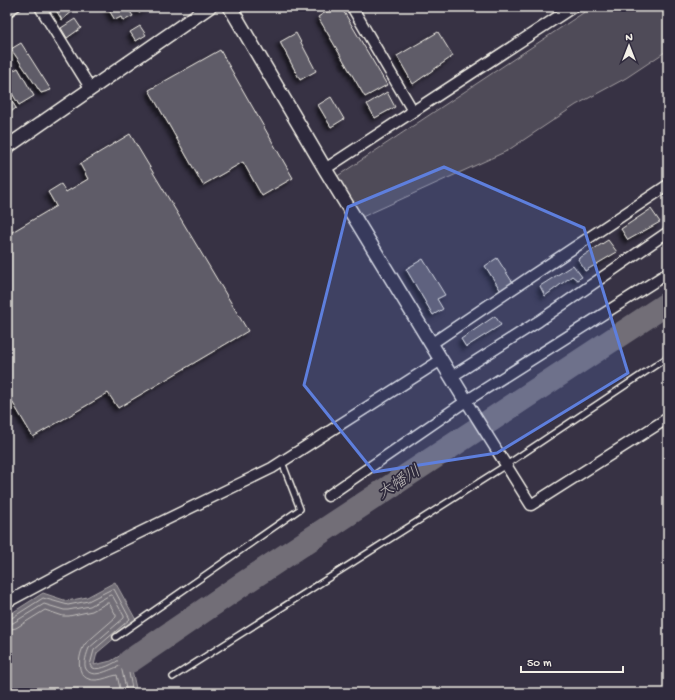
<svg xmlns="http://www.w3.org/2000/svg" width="675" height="700" font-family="'Gochi Hand','Klee One',sans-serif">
  <defs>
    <filter id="shadow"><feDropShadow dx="-3.5" dy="3.5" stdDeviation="2" flood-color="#0009"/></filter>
  </defs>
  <rect width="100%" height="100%" fill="#373244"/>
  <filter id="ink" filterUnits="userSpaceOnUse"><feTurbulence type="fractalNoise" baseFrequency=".025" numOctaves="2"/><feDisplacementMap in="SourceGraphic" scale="8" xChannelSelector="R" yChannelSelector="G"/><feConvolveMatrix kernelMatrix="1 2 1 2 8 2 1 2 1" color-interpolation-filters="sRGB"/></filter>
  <g filter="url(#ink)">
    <path fill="#504b59" stroke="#a29ea0" d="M 592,7 L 668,7 L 668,50 L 626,78 L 576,105 L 507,151 L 360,218 L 336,177 Z"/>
    <path fill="#726e77" stroke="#a6a2a4" d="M 115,582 L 136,620 L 97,653 L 94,665 L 111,661 L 126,652 L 130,661 L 137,693 L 7,693 L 7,616 L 43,593 L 67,601 L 87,597 Z"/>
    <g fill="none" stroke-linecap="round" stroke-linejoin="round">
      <path stroke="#c0bdbb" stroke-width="1" d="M 7,619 L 10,619 L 43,598 L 68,605 L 88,601 L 112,589 L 114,589 L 130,619 L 94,650 L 90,665 L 92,668 C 101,671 115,663 122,658 L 124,659 L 127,663 L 133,693
        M 7,624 L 13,623 L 44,604 L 64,610 L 68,610 L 90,606 L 110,595 L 112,595 L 124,616 L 124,618 L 89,648 C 87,653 83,664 86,669 C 93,681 113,667 121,666 L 127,693
        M 7,630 L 16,628 L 45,610 L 63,616 L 69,616 L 92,611 L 107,603 L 109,603 L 116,615 L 116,617 L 85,644 C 77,656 75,681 96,680 C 103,680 110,676 117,675 L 121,693"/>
      <path stroke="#726e77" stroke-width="24" d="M 130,661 L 244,583 L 668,303"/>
    </g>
    <path fill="#5f5c67" stroke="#f4f1e8" filter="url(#shadow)" d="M 54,7 L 70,7 L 73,11 L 62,20 Z
      M 107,7 L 127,7 L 133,16 L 123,21 L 121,17 L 115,20 Z
      M 135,7 L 149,7 L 139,13 Z
      M 334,7 L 341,7 L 387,85 L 365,97 L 318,17 Z
      M 75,19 L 81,28 L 67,38 L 61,28 Z
      M 140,26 L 146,35 L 136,41 L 130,32 Z
      M 438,32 L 453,56 L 413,84 L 397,56 Z
      M 296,33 L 316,71 L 300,80 L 280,42 Z
      M 21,43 L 51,90 L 41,93 L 11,49 Z
      M 220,50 L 293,178 L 262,196 L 243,162 L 203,185 L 149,90 Z
      M 18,68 L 34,96 L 19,105 L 7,85 L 7,74 Z
      M 387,92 L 395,107 L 375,118 L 367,104 Z
      M 7,93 L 16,108 L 7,115 Z
      M 331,97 L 344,119 L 331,127 L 318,105 Z
      M 130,134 L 248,331 L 118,408 L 108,393 L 33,437 L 7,393 L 7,235 L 56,206 L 48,192 L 61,184 L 66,192 L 88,179 L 80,164 Z
      M 651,209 L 660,222 L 628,240 L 621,229 Z
      M 608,240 L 617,252 L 585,271 L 578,259 Z
      M 497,258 L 513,283 L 501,291 L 485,266 Z
      M 423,259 L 445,295 L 437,299 L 443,309 L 433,315 L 406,269 Z
      M 573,265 L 582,277 L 577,280 L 572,276 L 545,296 L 540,286 Z
      M 495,316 L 501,325 L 466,347 L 461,339 Z"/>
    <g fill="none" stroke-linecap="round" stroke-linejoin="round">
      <defs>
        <path id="service" d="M 7,15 L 18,7
          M 116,637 L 300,509 L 282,462
          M 173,677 L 506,465 L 668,357"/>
        <path id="minor" d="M 40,7 L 91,89
          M 352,7 L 413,111
          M 325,169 L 573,7
          M 431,344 L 530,277 L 668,185
          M 451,377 L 539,321 L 668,232
          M 466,401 L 531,505 L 668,418
          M 328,496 L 466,401 L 668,273
          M 7,602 L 104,550 L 272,468 L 441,360"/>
        <path id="tertiary" d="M 230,7 L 325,169 L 466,401
          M 7,147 L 209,7"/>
      </defs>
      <use href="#service" stroke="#f4f1e8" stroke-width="8"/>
      <use href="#minor" stroke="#f4f1e8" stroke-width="13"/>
      <use href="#tertiary" stroke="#f4f1e8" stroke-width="16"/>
      <use href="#service" stroke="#2f2a3d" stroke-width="5"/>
      <use href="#minor" stroke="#2f2a3d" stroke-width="10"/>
      <use href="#tertiary" stroke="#2f2a3d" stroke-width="13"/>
    </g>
  </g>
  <path fill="#5e7fdd" fill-opacity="0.2" stroke="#5e7fdd" stroke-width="3" stroke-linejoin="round" d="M 444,167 L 584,228 L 628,373 L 497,453 L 374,472 L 304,385 L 348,207 Z"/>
  <g text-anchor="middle" stroke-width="3.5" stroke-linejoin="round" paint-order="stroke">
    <g font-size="16" font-style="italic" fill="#bab6b5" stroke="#2f2a3d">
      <text transform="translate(398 481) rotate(-33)" y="6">大幡川</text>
    </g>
  </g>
  <rect width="675" height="700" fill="none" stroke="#2f2a3d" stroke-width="24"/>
  <rect x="12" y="12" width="651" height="676" fill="none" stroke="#f4f1e8" stroke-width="1.5" filter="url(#ink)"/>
  <g transform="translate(629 46)" stroke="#2f2a3d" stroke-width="3" paint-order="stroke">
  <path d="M0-3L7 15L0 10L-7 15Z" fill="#f4f1e8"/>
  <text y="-6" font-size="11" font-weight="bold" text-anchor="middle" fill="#f4f1e8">N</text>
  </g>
  <path d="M521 666v6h102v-6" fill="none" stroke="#f4f1e8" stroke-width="2"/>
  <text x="527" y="666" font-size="12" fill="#f4f1e8" stroke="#2f2a3d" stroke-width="3" paint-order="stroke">50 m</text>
</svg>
